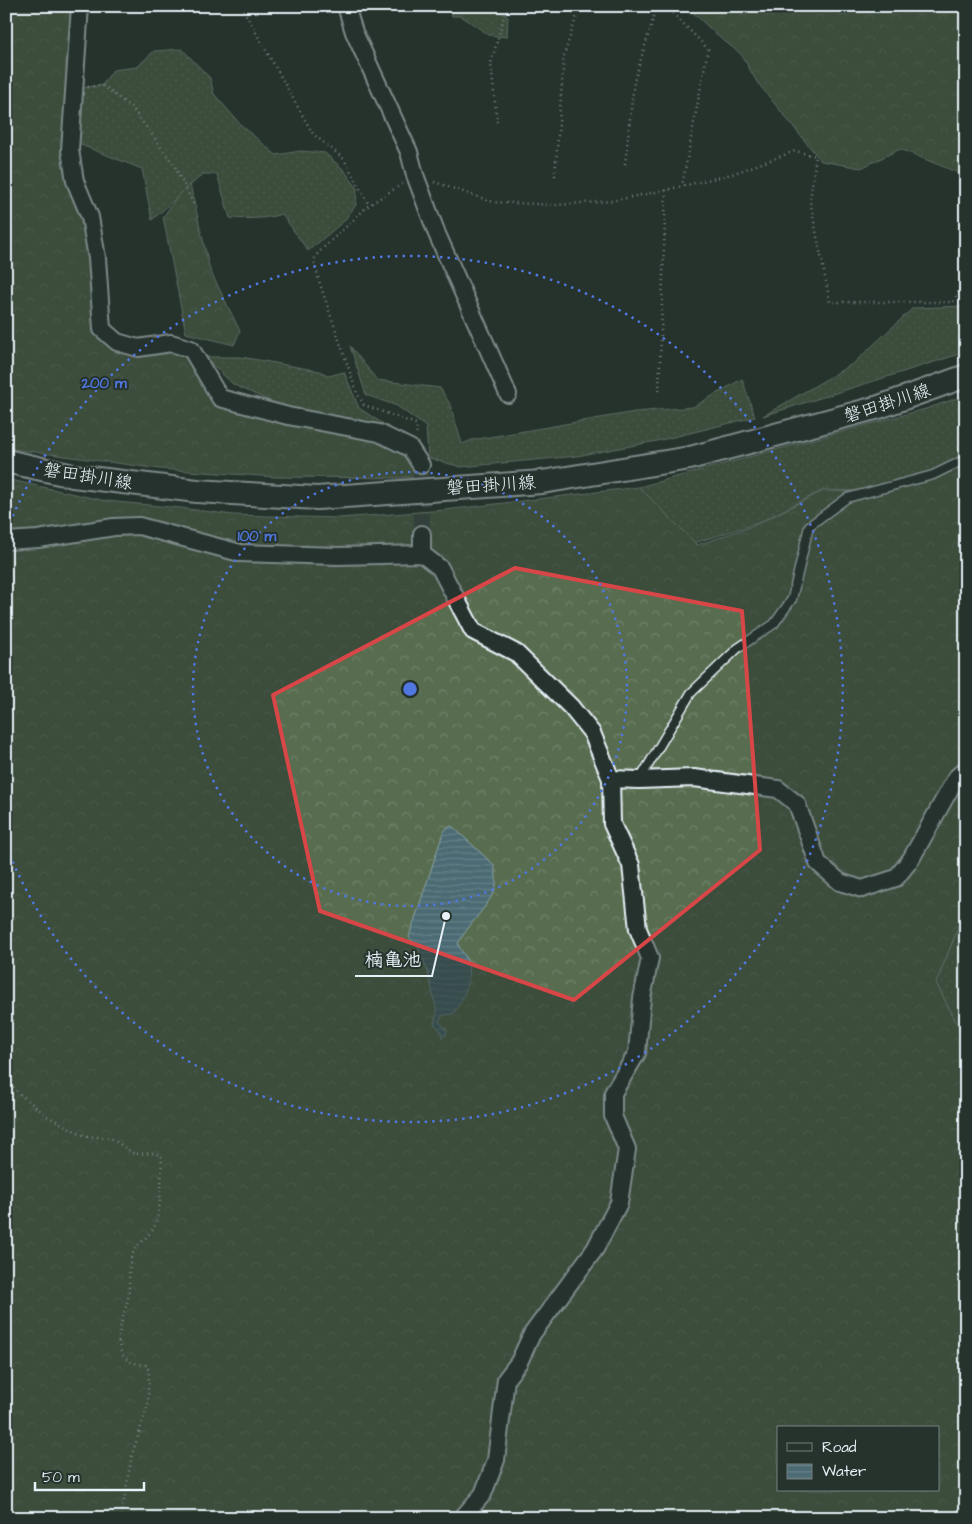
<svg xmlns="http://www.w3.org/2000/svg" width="972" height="1524" font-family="'Architects Daughter','Klee One',sans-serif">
  <defs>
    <pattern id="grass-dots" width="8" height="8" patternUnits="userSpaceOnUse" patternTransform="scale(1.25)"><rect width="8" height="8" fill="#586d50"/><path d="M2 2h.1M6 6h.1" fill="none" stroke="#70826a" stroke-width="1.8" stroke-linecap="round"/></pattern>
    <pattern id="forest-crowns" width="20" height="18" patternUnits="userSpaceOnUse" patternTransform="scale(1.25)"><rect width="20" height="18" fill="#586d50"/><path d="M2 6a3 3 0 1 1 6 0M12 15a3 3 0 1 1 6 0" fill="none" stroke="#70826a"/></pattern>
    <pattern id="water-rules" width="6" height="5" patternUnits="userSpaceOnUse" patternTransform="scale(1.25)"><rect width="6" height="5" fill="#4c6b73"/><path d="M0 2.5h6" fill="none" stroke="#668188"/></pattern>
  </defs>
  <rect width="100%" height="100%" fill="#26332d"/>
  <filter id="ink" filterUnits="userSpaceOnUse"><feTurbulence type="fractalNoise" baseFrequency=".02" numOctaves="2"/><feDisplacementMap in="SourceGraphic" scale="10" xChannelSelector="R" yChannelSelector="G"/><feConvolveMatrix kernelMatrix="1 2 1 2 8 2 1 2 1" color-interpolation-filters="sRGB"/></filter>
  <g filter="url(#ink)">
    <path fill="url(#grass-dots)" stroke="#a0afa4" d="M 448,6 L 491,6 L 508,17 L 507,37 L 489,35 L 461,16 L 452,16 Z
      M 182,49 L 210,78 L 214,94 L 241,125 L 276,155 L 301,151 L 325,153 L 344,170 L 357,188 L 356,205 L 344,221 L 308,251 L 282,214 C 265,219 248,219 230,218 L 217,174 L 203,174 L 152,220 L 142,169 L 71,141 L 74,89 L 102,85 L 113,70 L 137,67 L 154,51 Z
      M 966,303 L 966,352 L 763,416 L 854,363 L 913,308 L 964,306 Z
      M 350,346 L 377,380 L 440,388 L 450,404 L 462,444 L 472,440 L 635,412 L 693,407 L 742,379 L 755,417 L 657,441 L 577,456 L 461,467 L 428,458 L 426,427 L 397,406 L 366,395 Z
      M 204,357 L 241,357 L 320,371 L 329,376 L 344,372 L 359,408 L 397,433 L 297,413 L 234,385 Z
      M 966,395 L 966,451 L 933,475 L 872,491 L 823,490 L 758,523 L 694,543 L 639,487 L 929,408 Z
      M 966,908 L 966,1041 L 936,983 Z"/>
    <path fill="url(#forest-crowns)" stroke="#a0afa4" fill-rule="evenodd" d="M 6,6 L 80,6 L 74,89 L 61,154 L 90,217 L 102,329 L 129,345 L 191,349 L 221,398 L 410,448 L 424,478 L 275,477 L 160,469 L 6,448 Z
      M 686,6 L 966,6 L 966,176 L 900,149 L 861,168 L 821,161 L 757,82 L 741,54 L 719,37 Z
      M 190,184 L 210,270 L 240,331 L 234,345 L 186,333 L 163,217 L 178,196 Z
      M 966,451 L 966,908 L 936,983 L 966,1041 L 966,1518 L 6,1518 L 6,479 L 106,501 L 181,508 L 233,515 L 339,518 L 445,510 L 639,487 L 697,545 L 753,526 L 823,491 L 868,492 L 933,475 ZM 778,1428 L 938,1428 L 938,1490 L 778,1490 Z"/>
    <path fill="url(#water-rules)" stroke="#8aa1a8" d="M 452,826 L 494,865 C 495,872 497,879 496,885 C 495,899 465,928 458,944 C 460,950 466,956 467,961 C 472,979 464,1000 453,1014 L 443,1015 L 439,1021 L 447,1031 L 446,1035 L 442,1038 L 441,1031 L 434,1024 L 437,1012 L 428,972 L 419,949 L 409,937 L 443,833 L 447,828 Z"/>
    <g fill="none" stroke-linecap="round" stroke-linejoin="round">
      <path stroke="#43504b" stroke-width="16" stroke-dasharray="16 8" stroke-linecap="butt" d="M 421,465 L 422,534"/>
      <defs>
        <path id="service" d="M 640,779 L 691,693 L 738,648 L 774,624 L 792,599 L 809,526 L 847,498 L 933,475 L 966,459"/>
        <path id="minor" d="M 80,6 L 70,150 L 75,181 L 90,217 L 97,258 L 102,329 L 117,342 L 138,348 L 171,343 L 191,349 L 220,398 L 288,416 L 379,433 L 410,448 L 421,465
          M 346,6 L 354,32 L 409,152 L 415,175 L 437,234 L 508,394
          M 422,534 L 422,554 L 440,568 L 473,631 L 516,653 L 571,707 L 592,733 L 611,779 L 639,780 L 694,778 L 778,789 L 797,804 L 818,863 L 840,882 L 862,889 L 896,878 L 911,859 L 956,778 L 966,769
          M 6,541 L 38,539 L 114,527 L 139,526 L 240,553 L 338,556 L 422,554
          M 462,1518 L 483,1494 L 496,1460 L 506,1379 L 519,1362 L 532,1334 L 595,1249 L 619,1203 L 627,1149 L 613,1116 L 613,1093 L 637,1053 L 642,998 L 650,958 L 638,929 L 631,865 L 612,824 L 611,779"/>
        <path id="secondary" d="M 6,461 L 73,476 L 197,491 L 317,498 L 542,482 L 690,458 L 879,407 L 966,376"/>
      </defs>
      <use href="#service" stroke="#e8f1f8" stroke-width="11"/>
      <use href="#minor" stroke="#e8f1f8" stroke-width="20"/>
      <use href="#secondary" stroke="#e8f1f8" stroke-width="26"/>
      <path stroke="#e8f1f8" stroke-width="2.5" stroke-dasharray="1 4" stroke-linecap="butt" d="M 241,6 L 313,134 L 344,159 L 369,205
        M 666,6 L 708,49 L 682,186
        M 88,87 L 102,85 L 133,109 L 174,165 L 195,207
        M 497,122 L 491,63 L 507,6
        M 625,164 L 634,82 L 657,6
        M 555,176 L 564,55 L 580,6
        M 434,182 L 493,202 L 555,205 L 611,201 L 666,190 L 732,174 L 795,151 L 816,156 L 810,201 L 830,302 L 953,302 L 966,278
        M 402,184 L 369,205 L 318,253 L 314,260 L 319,281 L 357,393 L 364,405 L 416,424 L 417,436
        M 659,391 L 666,190
        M 6,1063 L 10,1072 L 14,1089 L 47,1116 L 85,1136 L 111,1138 L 134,1154 L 155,1153 L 162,1157 C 161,1179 162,1201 156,1222 C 153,1234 141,1240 135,1249 C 126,1265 131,1281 128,1298 C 125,1314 111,1343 125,1358 C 130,1363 139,1364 146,1365 L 149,1370 L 148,1404 L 132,1455 L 121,1518"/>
      <use href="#service" stroke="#26332d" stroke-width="8"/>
      <use href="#minor" stroke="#26332d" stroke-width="16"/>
      <use href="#secondary" stroke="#26332d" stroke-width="22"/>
    </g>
  </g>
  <path d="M0 0H972V1524H0ZM 515,568 L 742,611 L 760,850 L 574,1000 L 320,911 L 273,695 Z" fill="#26332d" fill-opacity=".55" fill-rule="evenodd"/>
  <path fill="none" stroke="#d94647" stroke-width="4" stroke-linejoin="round" d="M 515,568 L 742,611 L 760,850 L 574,1000 L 320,911 L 273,695 Z"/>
  <g fill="none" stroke="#5077e0" stroke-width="2.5" stroke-dasharray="2.5 5">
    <circle cx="410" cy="689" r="217"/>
    <path d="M7 530A433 433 0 1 1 7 848"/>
  </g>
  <g text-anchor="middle" stroke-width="4" stroke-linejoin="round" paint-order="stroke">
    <g font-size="18" fill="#e8f1f8" stroke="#26332d">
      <text transform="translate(887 403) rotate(-18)" y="6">磐田掛川線</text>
      <text transform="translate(88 476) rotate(9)" y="6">磐田掛川線</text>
      <text transform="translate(491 485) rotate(-4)" y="6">磐田掛川線</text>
    </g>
  </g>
  <circle cx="410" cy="689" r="8" fill="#5077e0" stroke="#26332d" stroke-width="2.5"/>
  <g font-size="15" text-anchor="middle" font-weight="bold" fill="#5077e0" stroke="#26332d" stroke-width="4" stroke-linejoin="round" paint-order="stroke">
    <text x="104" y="388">200 m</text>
    <text x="257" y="541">100 m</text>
  </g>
  <path fill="none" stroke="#e8f1f8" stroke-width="2" d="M446 916L432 976H355"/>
  <circle fill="#e8f1f8" stroke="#26332d" stroke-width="2" cx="446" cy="916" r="5"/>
  <g font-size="19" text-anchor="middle" font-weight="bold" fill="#e8f1f8" stroke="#26332d" stroke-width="4" stroke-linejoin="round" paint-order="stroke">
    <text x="393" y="966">楠亀池</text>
  </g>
  <rect width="972" height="1524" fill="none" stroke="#26332d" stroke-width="25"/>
  <rect x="12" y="12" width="947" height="1499" fill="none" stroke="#e8f1f8" stroke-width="2" filter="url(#ink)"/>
  <rect x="777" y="1426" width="162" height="65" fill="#26332d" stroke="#747f7e"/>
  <rect x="787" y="1443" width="25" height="8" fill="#26332d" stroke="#747f7e"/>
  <text x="822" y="1452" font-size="15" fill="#e8f1f8">Road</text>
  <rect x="787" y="1464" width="25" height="15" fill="url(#water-rules)" stroke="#747f7e"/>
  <text x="822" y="1476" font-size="15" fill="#e8f1f8">Water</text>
  <path d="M35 1482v8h109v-8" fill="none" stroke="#e8f1f8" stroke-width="2.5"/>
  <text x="42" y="1482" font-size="15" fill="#e8f1f8" stroke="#26332d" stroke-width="4" paint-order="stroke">50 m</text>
</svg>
